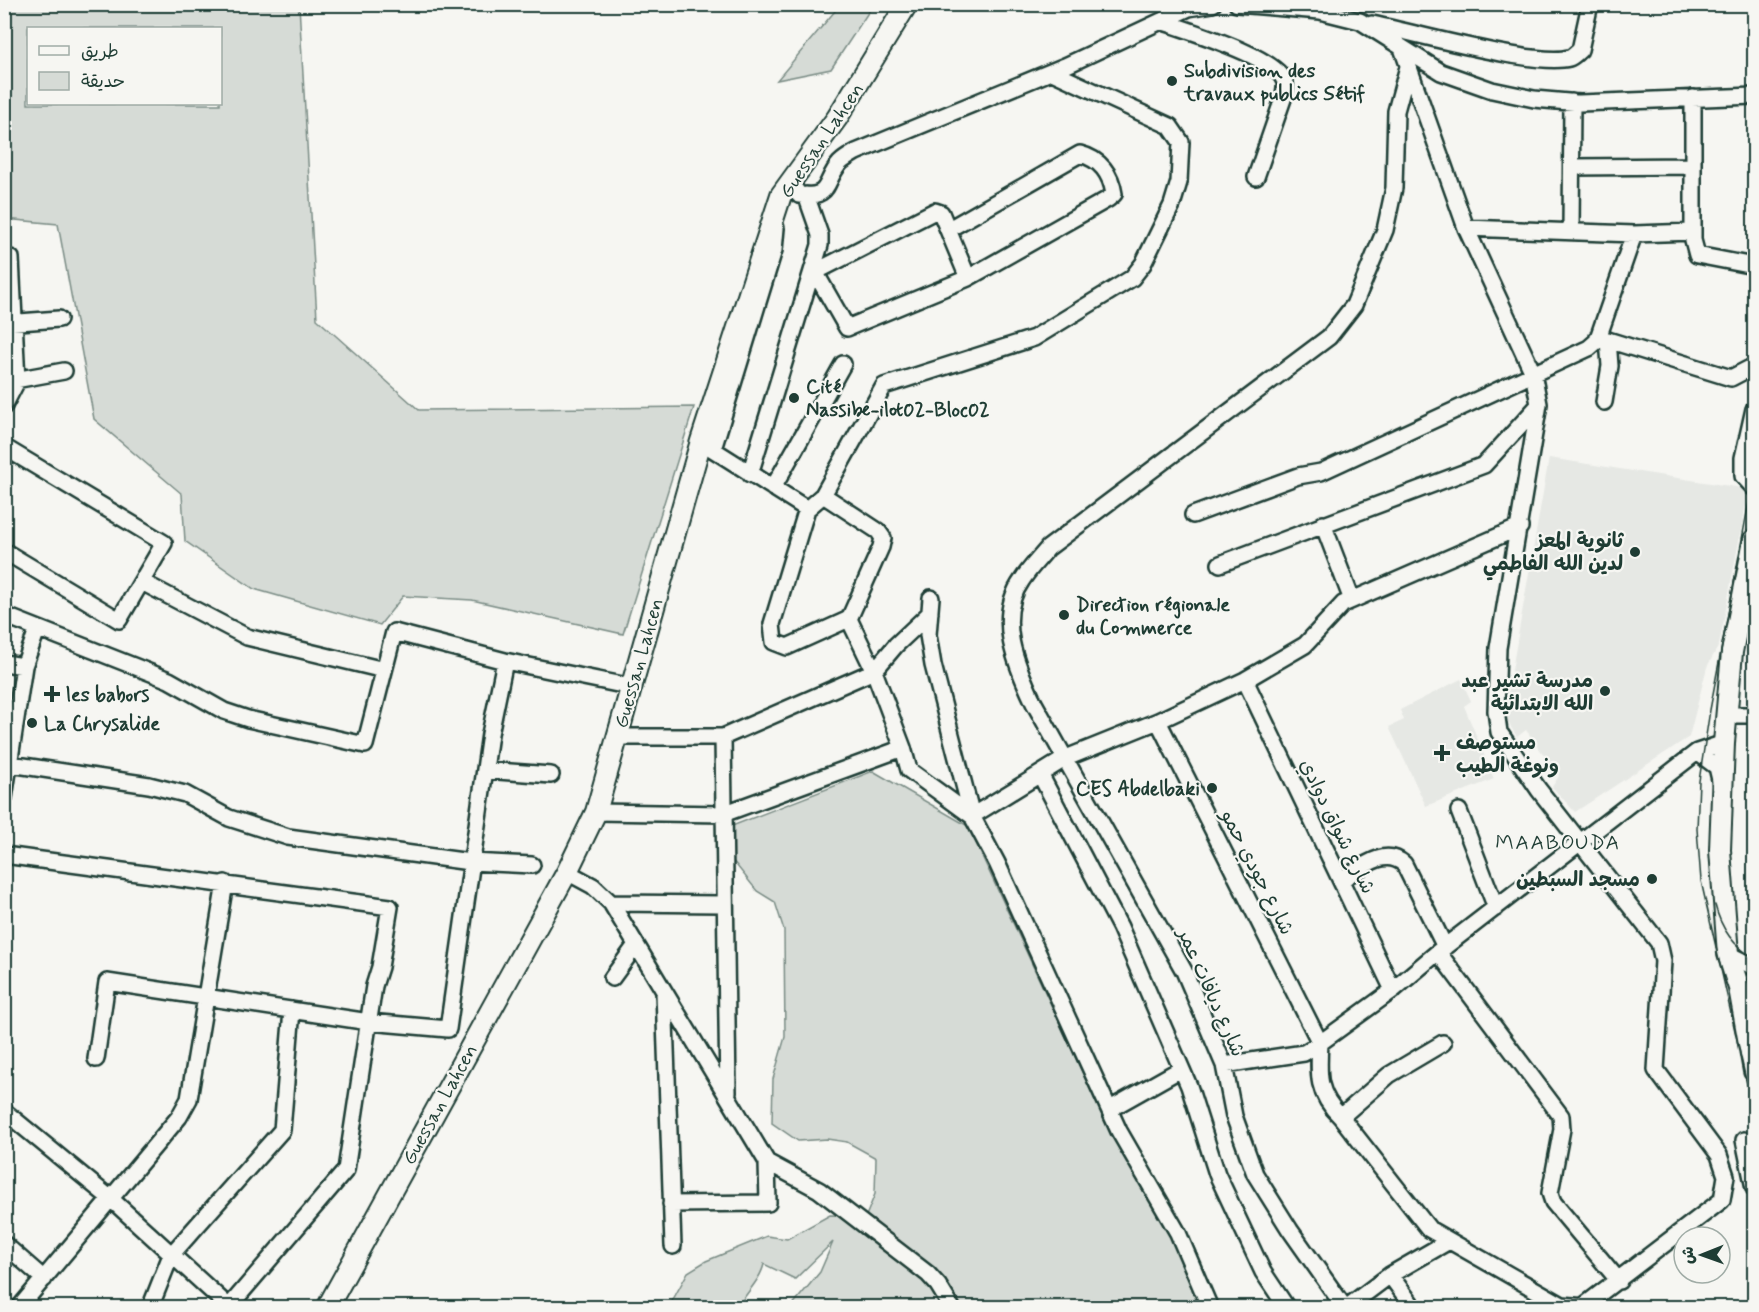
<svg xmlns="http://www.w3.org/2000/svg" width="1759" height="1312" font-family="Mynerve,'Playpen Sans Arabic',sans-serif">
  <rect width="100%" height="100%" fill="#f6f6f2"/>
  <filter id="ink" filterUnits="userSpaceOnUse"><feTurbulence type="fractalNoise" baseFrequency=".0167" numOctaves="2"/><feDisplacementMap in="SourceGraphic" scale="12" xChannelSelector="R" yChannelSelector="G"/><feConvolveMatrix kernelMatrix="1 2 1 2 8 2 1 2 1" color-interpolation-filters="sRGB"/></filter>
  <g filter="url(#ink)">
    <path fill="#e6e8e4" d="M 1549,458 L 1749,489 L 1719,645 L 1707,667 L 1689,737 L 1575,812 L 1552,787 L 1559,776 L 1526,730 L 1517,737 L 1504,716 Z
      M 1461,679 L 1471,701 L 1464,706 L 1494,779 L 1426,806 L 1389,727 L 1404,720 L 1400,710 Z"/>
    <path fill="#d6dbd6" stroke="#7a8c85" stroke-width="1.5" fill-rule="evenodd" d="M 5,4 L 299,5 L 317,319 L 419,410 L 694,407 L 623,634 L 472,600 L 403,596 L 380,625 L 254,589 L 185,541 L 182,494 L 94,419 L 58,224 L 5,219 ZM 28,28 L 220,28 L 220,104 L 28,104 Z
      M 840,5 L 873,5 L 831,69 L 777,80 Z
      M 873,771 L 968,826 L 1110,1132 L 1170,1233 L 1204,1307 L 791,1307 L 820,1272 L 833,1242 L 795,1279 L 764,1264 C 761,1279 746,1293 738,1307 L 672,1308 L 670,1305 L 688,1272 L 706,1261 L 767,1236 L 787,1239 L 830,1215 L 866,1216 L 875,1194 L 876,1158 L 847,1142 L 827,1139 L 798,1141 L 772,1123 L 773,1079 L 785,1037 L 784,930 L 775,902 L 757,891 L 733,861 L 732,826 Z"/>
    <g fill="none" stroke-linecap="round" stroke-linejoin="round">
      <defs>
        <path id="minor" d="M 1237,4 L 1320,11 L 1360,21 L 1441,72 L 1492,90 L 1534,99 L 1580,103 L 1754,96
          M 1161,21 C 1186,30 1278,57 1285,82 C 1286,85 1284,92 1284,96 L 1256,177
          M 1372,24 C 1412,32 1535,67 1569,58 C 1573,57 1577,52 1580,50 L 1590,4
          M 1402,48 L 1466,228 L 1533,373 L 1539,404 L 1498,648 L 1496,711 L 1499,732 L 1539,790 L 1659,943 L 1663,961 L 1656,1070 L 1719,1155 L 1726,1176 L 1722,1200 L 1581,1308
          M 1693,98 L 1693,240 L 1697,255 L 1754,266
          M 1573,167 L 1693,166
          M 791,183 L 799,195 C 833,198 823,182 840,163 C 844,159 851,155 856,152 L 1065,66 L 1189,8 L 1213,4
          M 949,229 L 1080,154 C 1100,159 1111,174 1114,194 L 1108,199 L 968,278 L 847,328 L 815,272 L 935,211 L 941,213 L 968,278
          M 1571,231 L 1572,102
          M 1634,234 L 1693,232
          M 6,323 L 59,319
          M 1598,337 L 1731,378 L 1754,366
          M 4,382 L 64,371
          M 1604,402 L 1610,366 L 1608,340
          M 4,406 L 17,381 L 11,258
          M 1754,409 L 1743,458 L 1743,476 L 1754,488
          M 706,445 L 807,509
          M 4,447 L 164,543 L 119,620 L 4,551
          M 713,449 L 774,250 L 776,228
          M 750,474 L 820,245 L 820,235 L 806,195
          M 773,488 L 843,364
          M 823,495 L 878,531 L 883,538 L 881,547 L 849,619 L 787,647 L 774,642 L 772,624 L 807,509 L 823,495 L 884,386 L 1034,338 L 1132,278 L 1143,264 L 1172,205 L 1179,182 L 1181,142 L 1170,126 L 1052,72
          M 1193,515 L 1298,476 L 1321,472 L 1589,348 L 1597,341 L 1634,234 L 1466,228
          M 1323,524 L 1352,600
          M 1220,564 L 1484,465 L 1537,407
          M 142,582 L 247,637 L 384,670
          M 931,598 L 928,635 L 933,665 L 972,816 L 1066,758 L 1158,721 L 1245,680 L 1305,645 L 1343,604 L 1520,527
          M 4,615 L 169,680 L 224,711 L 248,719 L 365,745 L 394,632 L 505,661 L 632,687
          M 849,619 L 874,671 L 896,645 L 930,613
          M 4,663 L 24,666
          M 1245,680 L 1393,990
          M 1726,715 L 1754,715
          M 1158,721 L 1320,1043 C 1318,1075 1317,1094 1341,1117 L 1429,1229 L 1562,1305 L 1586,1307
          M 617,737 L 723,737 L 874,671 L 903,748
          M 723,737 L 728,1093
          M 1697,752 L 1717,767 L 1721,784
          M 4,763 L 149,785 L 185,794 L 229,818 L 288,837 L 470,862 L 532,865
          M 485,770 L 551,775
          M 1041,776 L 1120,927 L 1189,1086 L 1217,1174 L 1263,1272 L 1287,1308
          M 4,798 L 24,666 L 37,630
          M 1459,811 L 1496,908
          M 596,812 L 723,814 L 903,748 L 909,770 L 972,816 L 997,863 L 1119,1131 L 1178,1233 L 1210,1308
          M 4,855 L 390,907 L 380,967 L 374,986 L 346,1170 L 228,1308
          M 567,872 L 593,886 L 611,903 L 767,1162 L 768,1203 L 671,1204
          M 1341,880 C 1360,869 1384,846 1404,864 L 1445,947
          M 611,903 L 723,904
          M 1438,952 L 1561,1116 L 1562,1129 L 1550,1193 L 1553,1202 L 1619,1281
          M 1728,954 L 1754,967
          M 612,978 L 636,945
          M 664,992 L 673,1246
          M 96,1059 L 107,982 L 369,1022 L 448,1029 L 490,734 L 505,661
          M 1224,1065 L 1304,1053 L 1320,1043 L 1393,990 L 1438,952 L 1697,752 L 1724,743
          M 1110,1109 L 1181,1069
          M 4,1111 L 111,1199 L 229,1307
          M 1341,1117 L 1389,1075 L 1443,1043
          M 1744,1140 L 1754,1188
          M 767,1162 L 819,1190 L 928,1274 L 938,1285 L 952,1308
          M 4,1244 L 44,1279
          M 1390,1275 L 1414,1308
          M 19,1308 L 179,1117 L 189,1099 L 225,883
          M 150,1308 L 171,1255 L 282,1130 L 292,1010
          M 1345,1308 L 1290,1230 L 1255,1174 L 1234,1116 L 1224,1065 L 1184,971 L 1034,703 C 1017,667 995,618 1022,580 C 1029,569 1039,559 1048,548 L 1329,337 L 1354,305 L 1385,230 L 1394,188 L 1396,111 L 1409,63
          M 1346,1308 L 1390,1275 L 1449,1241"/>
        <path id="major" d="M 1754,540 L 1732,652 L 1724,743 L 1720,850 L 1728,954 L 1739,988 L 1754,1071
          M 327,1308 L 567,872 L 596,812 L 701,441 L 781,195 L 837,118 L 907,4"/>
      </defs>
      <use href="#minor" stroke="#1f3d34" stroke-width="20"/>
      <use href="#major" stroke="#1f3d34" stroke-width="24"/>
      <use href="#minor" stroke="#f6f6f2" stroke-width="15"/>
      <use href="#major" stroke="#f6f6f2" stroke-width="20"/>
      <path stroke="#1f3d34" stroke-width="1.5" d="M 1754,475 L 1710,710 L 1699,781 L 1697,829 L 1701,881 L 1754,1115
        M 1715,905 C 1721,929 1733,946 1754,958"/>
    </g>
  </g>
  <g fill="#1f3d34" stroke="#f6f6f2" stroke-width="2">
    <circle cx="1172" cy="81" r="6"/>
    <circle cx="794" cy="398" r="6"/>
    <circle cx="1635" cy="552" r="6"/>
    <circle cx="1064" cy="615" r="6"/>
    <circle cx="1605" cy="691" r="6"/>
    <path d="M49 685h6v6h6v6h-6v6h-6v-6h-6v-6h6z"/>
    <circle cx="32" cy="723" r="6"/>
    <path d="M1439 744h6v6h6v6h-6v6h-6v-6h-6v-6h6z"/>
    <circle cx="1212" cy="788" r="6"/>
    <circle cx="1652" cy="879" r="6"/>
  </g>
  <g text-anchor="middle" stroke-width="4.5" stroke-linejoin="round" paint-order="stroke">
    <g font-size="20" font-weight="bold" fill="#1f3d34" stroke="#f6f6f2" text-anchor="start">
      <text x="1184" y="77">Subdivision des<tspan x="1184" dy="23">travaux publics Sétif</tspan></text>
      <text x="806" y="393">Cité<tspan x="806" dy="23">Nassibe-ilot02-Bloc02</tspan></text>
      <text x="1623" y="547" text-anchor="end">ثانوية المعز<tspan x="1623" dy="23">لدين الله الفاطمي</tspan></text>
      <text x="1076" y="611">Direction régionale<tspan x="1076" dy="23">du Commerce</tspan></text>
      <text x="1593" y="687" text-anchor="end">مدرسة تشير عبد<tspan x="1593" dy="23">الله الابتدائية</tspan></text>
      <text x="66" y="701">les babors</text>
      <text x="44" y="730">La Chrysalide</text>
      <text x="1456" y="749">مستوصف<tspan x="1456" dy="23">ونوغة الطيب</tspan></text>
      <text x="1200" y="795" text-anchor="end">CES Abdelbaki</text>
      <text x="1640" y="886" text-anchor="end">مسجد السبطين</text>
    </g>
    <g font-size="20" fill="#1f3d34" stroke="#f6f6f2">
      <text transform="translate(821 140) rotate(-56)" y="7">Guessan Lahcen</text>
      <text transform="translate(638 663) rotate(-74)" y="7">Guessan Lahcen</text>
      <text transform="translate(1338 826) rotate(64)" y="7">شارع شواق دوادي</text>
      <text transform="translate(1258 872) rotate(63)" y="7">شارع جودي حمو</text>
      <text transform="translate(1212 992) rotate(66)" y="7">شارع ديافات عمر</text>
      <text transform="translate(439 1104) rotate(-61)" y="7">Guessan Lahcen</text>
    </g>
    <g font-size="21" letter-spacing="1.5" fill="#1f3d34" stroke="#f6f6f2">
      <text x="1558" y="849">MAABOUDA</text>
    </g>
  </g>
  <rect width="1759" height="1312" fill="none" stroke="#f6f6f2" stroke-width="24"/>
  <rect x="12" y="12" width="1735" height="1288" fill="none" stroke="#1f3d34" stroke-width="2" filter="url(#ink)"/>
  <rect x="27" y="27" width="195" height="78" fill="#f6f6f2" stroke="#a0aca6" stroke-width="1.5"/>
  <rect x="39" y="46" width="30" height="9" fill="#f6f6f2" stroke="#a0aca6" stroke-width="1.5"/>
  <text x="81" y="57" font-size="18" fill="#1f3d34">طريق</text>
  <rect x="39" y="72" width="30" height="18" fill="#d6dbd6" stroke="#a0aca6" stroke-width="1.5"/>
  <text x="81" y="87" font-size="18" fill="#1f3d34">حديقة</text>
  <g transform="translate(1702 1255) rotate(269)"><circle r="28" fill="#f6f6f2" stroke="#a0aca6" stroke-width="1.5"/>
  <path d="M0-4.5L10 22L0 15L-10 22Z" fill="#1f3d34"/>
  <text y="-9" font-size="16" font-weight="bold" text-anchor="middle" fill="#1f3d34">ش</text>
  </g>
</svg>
